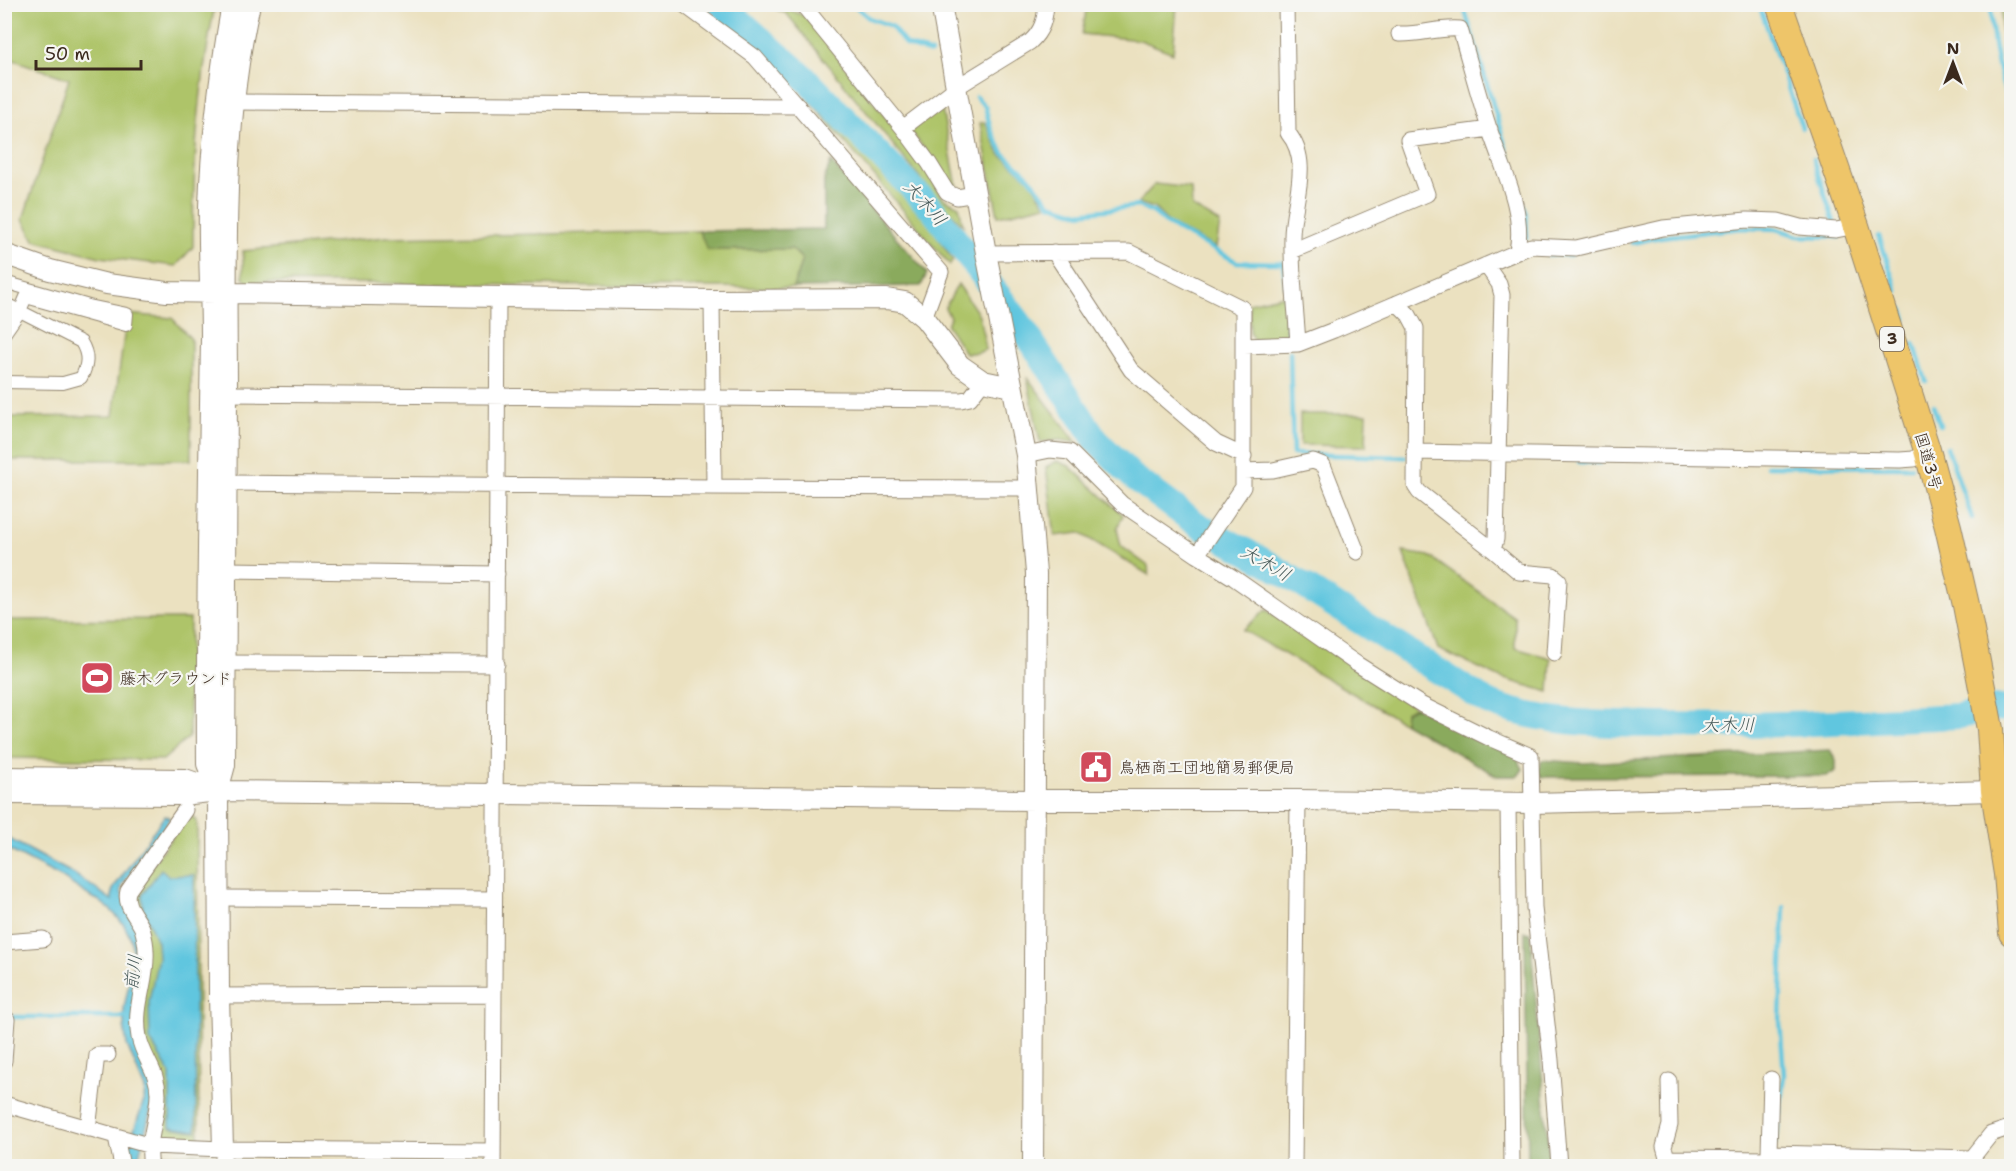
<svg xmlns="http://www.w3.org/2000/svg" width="2016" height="1171" font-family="'Shantell Sans','Klee One',sans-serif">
  <rect width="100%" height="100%" fill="#f6f6f2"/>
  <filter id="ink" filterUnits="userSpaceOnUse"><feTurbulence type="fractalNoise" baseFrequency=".0167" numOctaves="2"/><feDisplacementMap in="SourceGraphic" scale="12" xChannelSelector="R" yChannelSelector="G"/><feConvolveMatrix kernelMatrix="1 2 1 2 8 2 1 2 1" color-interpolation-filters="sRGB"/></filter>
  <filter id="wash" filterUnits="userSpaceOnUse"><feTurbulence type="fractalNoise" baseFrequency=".008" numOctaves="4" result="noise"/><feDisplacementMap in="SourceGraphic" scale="24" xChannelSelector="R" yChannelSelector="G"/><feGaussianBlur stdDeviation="1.35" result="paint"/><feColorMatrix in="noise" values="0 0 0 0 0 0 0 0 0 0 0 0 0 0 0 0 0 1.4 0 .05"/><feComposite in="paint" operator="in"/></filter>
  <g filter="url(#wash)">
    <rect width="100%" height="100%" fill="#ebe1c0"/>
    <path fill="#aec469" stroke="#747744" stroke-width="1.5" d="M 5,4 L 215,5 C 198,88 193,162 193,247 L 176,266 L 100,257 L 34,240 L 23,219 L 69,79 L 5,57 Z
      M 767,5 L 777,5 L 805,16 L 923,164 L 944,199 L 959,206 L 963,225 L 938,200 L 787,14 Z
      M 1087,5 L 1177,5 L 1173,53 L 1140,40 L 1082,34 Z
      M 2002,5 L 2011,5 L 2010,32 L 2006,37 L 2001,31 Z
      M 804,94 L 929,223 L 953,260 L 950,265 Z
      M 941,105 L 957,186 L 948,181 L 910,130 Z
      M 985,122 L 1000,154 L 1030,180 L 1046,205 L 998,216 L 980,123 Z
      M 1155,184 L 1191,188 L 1192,207 L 1220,223 L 1216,248 L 1170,224 L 1154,208 L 1138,203 Z
      M 699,231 L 709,250 L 792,249 L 802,259 L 793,288 L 247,282 L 243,277 L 243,251 L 386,237 Z
      M 958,284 L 979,315 L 986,349 L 978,353 L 965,353 L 947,325 L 950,317 L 945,308 Z
      M 1285,295 L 1286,338 L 1254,340 L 1250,333 L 1249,303 Z
      M 127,314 L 172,318 L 191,339 L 191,460 L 5,460 L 4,417 L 113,416 Z
      M 1027,377 L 1077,443 L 1061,440 L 1040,442 Z
      M 1300,414 L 1367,414 L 1366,446 L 1300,445 Z
      M 1057,461 L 1069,466 L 1123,515 L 1117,529 L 1121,546 L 1148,566 L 1149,575 L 1080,533 L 1055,536 L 1046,467 Z
      M 1403,552 L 1429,556 L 1515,618 L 1515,648 L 1551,658 L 1549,692 L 1501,678 L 1438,649 Z
      M 1266,610 L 1415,707 L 1405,712 L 1404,723 L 1243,630 Z
      M 190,619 L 189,737 L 163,760 L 5,758 L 5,620 Z
      M 189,814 L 197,821 L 199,1143 L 157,1142 L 144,1041 L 141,919 L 132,892 Z
      M 158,1154 L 209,1154 L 209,1166 L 156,1166 Z"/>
    <path fill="#8aaa5d" stroke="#626a3e" stroke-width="1.5" d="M 831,162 L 927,273 L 921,286 L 793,288 L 802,259 L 792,249 L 708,250 L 699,231 L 824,229 L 824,180 Z
      M 1415,707 L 1517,758 L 1523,769 L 1518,776 L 1497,776 L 1404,723 L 1405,712 Z
      M 1830,750 L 1836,760 L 1836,771 L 1827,776 L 1542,777 L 1538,771 L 1542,760 L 1583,763 Z
      M 1525,932 L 1530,933 L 1550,1166 L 1528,1166 Z"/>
    <path fill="#61c6df" stroke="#4e787e" stroke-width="1.5" d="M 165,815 L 170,818 L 122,885 L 121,891 L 142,943 L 134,1004 L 153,1081 L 152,1106 L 139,1155 L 141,1164 L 144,1164 L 144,1166 L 131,1166 L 129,1154 L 129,1145 L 144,1100 L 145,1089 L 127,1045 L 124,1027 L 124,1008 L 134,958 L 131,939 L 124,925 L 111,910 L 98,900 L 91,897 L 61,877 L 5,848 L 4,836 L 74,874 L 112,900 L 112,892 L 115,886 Z
      M 161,869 L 169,876 L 194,875 L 196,1131 L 170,1127 L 170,1073 L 150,1040 L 149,1001 L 158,958 L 157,942 L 143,908 L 142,895 Z"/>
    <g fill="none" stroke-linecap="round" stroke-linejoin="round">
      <path stroke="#61c6df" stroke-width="4.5" d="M 853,4 L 869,18 L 891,26 L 906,45 L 931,53
        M 1463,4 L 1526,215 L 1527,238
        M 1759,4 L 1802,128
        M 1991,4 C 1991,41 1999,77 2012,112
        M 976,97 L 985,106 L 991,130 L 1003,153 L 1029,177 L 1050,204 L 1079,213 L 1138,206 L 1153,212 L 1167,224 L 1237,262 L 1283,263 L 1286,286
        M 1813,159 L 1834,222
        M 1879,236 L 1897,291
        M 1632,243 L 1660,237 L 1742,228 L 1777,229 L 1798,236 L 1840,237
        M 1549,255 L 1571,255
        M 1286,296 L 1289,335
        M 1902,308 L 1906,319
        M 1914,343 L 1926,381
        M 1290,352 L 1293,454 L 1405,457
        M 1933,405 L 1940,425
        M 1947,447 L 1972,518
        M 1579,462 L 1600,463
        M 1767,466 L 1911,467
        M 10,1017 L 128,1017
        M 1776,1143 L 1784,1075 L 1780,1020 L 1784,907
        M 1777,1162 L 1777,1166"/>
      <path stroke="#61c6df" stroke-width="26" d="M 721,4 L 808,81 L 932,209 L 1018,321 L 1096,440 L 1132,476 L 1198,525 L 1271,565 L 1487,702 C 1540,724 1601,724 1658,725 C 1758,727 1859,721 1959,716 L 1994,708 L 2012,709"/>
    </g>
  </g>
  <g filter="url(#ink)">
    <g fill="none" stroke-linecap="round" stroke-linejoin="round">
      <defs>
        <path id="pedestrian" d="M 4,282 L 89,306 L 127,314 L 126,325 L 26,297 L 20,311 L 4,334
          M 4,303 L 81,342 C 89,355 88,365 81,378 L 63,383 L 4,382"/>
        <path id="minor" d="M 683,4 L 755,57 L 941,272 L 924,318
          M 802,4 L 903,128
          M 1286,4 L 1288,133 C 1313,163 1292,203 1292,237 C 1291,272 1296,308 1298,344
          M 1399,34 C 1420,35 1439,27 1460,29 C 1470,63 1479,98 1490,131 C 1503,170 1525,211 1517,251
          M 235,102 L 798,106
          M 976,194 L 957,197 L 947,192 L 929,163 L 903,128 L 957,87 L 1030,42 C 1042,31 1045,20 1046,4
          M 1292,251 L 1427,194 L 1408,140 L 1490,129
          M 1054,252 L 1131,370 L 1216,443 L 1244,456
          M 986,253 L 1129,252 L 1242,308 L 1243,311 L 1243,487 L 1197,555
          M 712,300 L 714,487
          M 1397,303 L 1409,315 L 1416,328 L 1415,486 L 1419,492 L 1493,550 L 1496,539 L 1502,295 L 1499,284 L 1486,265
          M 1244,346 L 1298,344 L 1334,330 L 1531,246 L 1576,248 L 1663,228 L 1747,220 L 1778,221 L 1800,227 L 1836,230 L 1856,226
          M 227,394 L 961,400 L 970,398 L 983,381
          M 1414,452 L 1900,460 L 1914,459 L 1927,450
          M 1026,455 L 1050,450 L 1070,452 L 1122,504 L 1197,555 L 1234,578 L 1357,664 L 1422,705 L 1489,738 L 1531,756 L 1534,908 L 1551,1060 L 1559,1166
          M 1243,471 L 1273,470 L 1313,461 L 1323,465 L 1357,552
          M 225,483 L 714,487 L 1029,488
          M 1493,550 L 1519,572 L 1553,575 L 1559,580 L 1554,653
          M 225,570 L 497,574
          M 225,663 L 497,664
          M 1508,802 L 1512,1166
          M 219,898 L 494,899
          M 4,942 L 43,939
          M 219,996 L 493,995
          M 4,1061 L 7,1019
          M 1771,1079 L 1769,1153 L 1972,1158 L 1991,1134 L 2012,1127
          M 1669,1081 L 1670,1125 L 1664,1147 L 1667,1158 L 1769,1159
          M 4,1104 L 151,1146 L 223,1149
          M 88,1129 L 97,1055 L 108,1055
          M 116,1137 L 122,1166
          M 151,1166 C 146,1142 158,1117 158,1094 C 158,1071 143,1058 139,1037 C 133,1005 148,981 146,951 C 146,943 144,935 142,928 C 136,915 124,906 128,891 L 185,810
          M 223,1166 L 223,1149 L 493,1151
          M 493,1166 L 498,297
          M 1294,1166 L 1298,800"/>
        <path id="tertiary" d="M 941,4 L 986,253 L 1026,455 L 1036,573 L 1033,1166
          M 4,254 L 50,270 L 107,284 L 167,292 L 712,300 L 887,299 L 905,302 L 924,318 L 960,365 L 983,381 L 1012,387
          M 4,777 L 185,779 L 216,790
          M 218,791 L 207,764 C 206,622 209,480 211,338 C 211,294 208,250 209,207 C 211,138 220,72 232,4
          M 4,794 L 183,795 L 218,791 L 1036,800 L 1298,800 L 1533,803 L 1994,791
          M 223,1149 L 219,996 L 218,791 L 225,765 C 225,641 226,517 227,393 C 227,264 221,131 250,4"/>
        <path id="trunk" d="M 1779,4 L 1856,226 L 1927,450 L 1948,527 L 1966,605 L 1990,729 L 1994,791 L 2007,874 L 2012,933"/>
      </defs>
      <use href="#pedestrian" stroke="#93866f" stroke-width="14"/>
      <use href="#minor" stroke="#93866f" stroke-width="17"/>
      <use href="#tertiary" stroke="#93866f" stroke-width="22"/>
      <use href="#trunk" stroke="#93866f" stroke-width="28"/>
      <use href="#pedestrian" stroke="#fff" stroke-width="12"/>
      <use href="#minor" stroke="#fff" stroke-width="15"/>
      <use href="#tertiary" stroke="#fff" stroke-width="20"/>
      <use href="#trunk" stroke="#eec569" stroke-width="26"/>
    </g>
  </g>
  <defs>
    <symbol id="stadium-square" viewBox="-11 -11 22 22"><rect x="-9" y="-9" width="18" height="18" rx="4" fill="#d1495b" stroke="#f6f6f2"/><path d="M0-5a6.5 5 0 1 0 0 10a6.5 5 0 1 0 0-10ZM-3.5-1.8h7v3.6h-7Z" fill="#fff"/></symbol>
    <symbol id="civic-square" viewBox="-11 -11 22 22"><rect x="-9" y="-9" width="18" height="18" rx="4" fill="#d1495b" stroke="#f6f6f2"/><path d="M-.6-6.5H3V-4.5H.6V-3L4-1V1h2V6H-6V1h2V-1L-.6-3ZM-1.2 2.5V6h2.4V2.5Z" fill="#fff"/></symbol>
  </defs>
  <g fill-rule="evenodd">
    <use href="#stadium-square" x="78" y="659" width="38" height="38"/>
    <use href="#civic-square" x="1077" y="748" width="38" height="38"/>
  </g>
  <g text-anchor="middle" stroke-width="4.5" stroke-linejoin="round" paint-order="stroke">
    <rect fill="#f6f6f2" stroke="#73675e" stroke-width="1.5" x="1880" y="327" width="24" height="24" rx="4.5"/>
    <g font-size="15" font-weight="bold" fill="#3b2a1e">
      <text x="1892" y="344">3</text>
    </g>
    <g font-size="16" fill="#3b2a1e" stroke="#f6f6f2">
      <text transform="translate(1929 461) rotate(74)" y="6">国道3号</text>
    </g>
    <g font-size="16" fill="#3b2a1e" stroke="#f6f6f2" text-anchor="start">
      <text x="120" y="684">藤木グラウンド</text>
      <text x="1119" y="773">鳥栖商工団地簡易郵便局</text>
    </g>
    <g font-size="18" font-style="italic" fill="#465958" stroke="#f6f6f2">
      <text transform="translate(925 203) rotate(48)" y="6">大木川</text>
      <text transform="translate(1266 563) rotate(30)" y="6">大木川</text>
      <text x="1728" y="731">大木川</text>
      <text transform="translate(133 972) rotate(-83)" y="6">前川</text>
    </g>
  </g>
  <rect width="2016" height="1171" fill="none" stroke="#f6f6f2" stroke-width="24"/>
  <g transform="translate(1953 63)" stroke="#f6f6f2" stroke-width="4.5" paint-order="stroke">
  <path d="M0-4.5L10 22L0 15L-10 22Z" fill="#3b2a1e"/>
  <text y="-9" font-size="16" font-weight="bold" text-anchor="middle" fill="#3b2a1e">N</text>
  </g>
  <path d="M36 60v9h105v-9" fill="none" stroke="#3b2a1e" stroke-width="3"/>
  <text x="45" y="60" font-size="18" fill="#3b2a1e" stroke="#f6f6f2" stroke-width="4.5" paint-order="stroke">50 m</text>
</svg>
